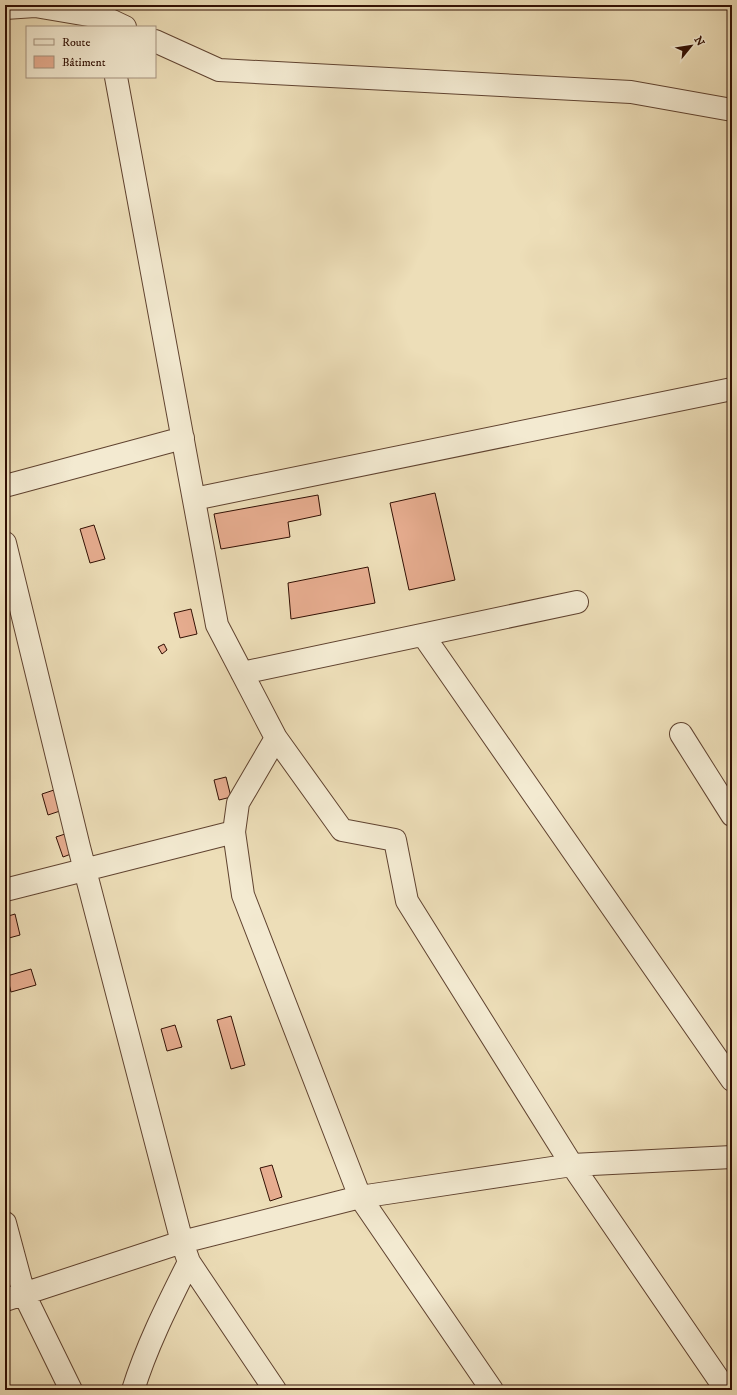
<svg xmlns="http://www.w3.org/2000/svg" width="737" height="1395" font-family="'IM FELL DW Pica',serif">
  <rect width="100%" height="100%" fill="#eddeb8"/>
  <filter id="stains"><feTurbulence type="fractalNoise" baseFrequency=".005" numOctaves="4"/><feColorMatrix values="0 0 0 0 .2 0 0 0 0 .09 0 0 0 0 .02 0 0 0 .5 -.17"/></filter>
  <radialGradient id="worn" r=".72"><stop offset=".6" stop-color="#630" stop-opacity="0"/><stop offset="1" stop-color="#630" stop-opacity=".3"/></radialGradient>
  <path fill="#e7ad90" stroke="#310f03" d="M 435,493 L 455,580 L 409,590 L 390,503 Z
    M 318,495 L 321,515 L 288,522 L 290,537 L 221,549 L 214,514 Z
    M 94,525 L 105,559 L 90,563 L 80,529 Z
    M 368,567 L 375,603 L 291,619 L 288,583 Z
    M 191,609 L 197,634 L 180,638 L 174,613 Z
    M 164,644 L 167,650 L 162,654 L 158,647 Z
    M 226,777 L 231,797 L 219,800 L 214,780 Z
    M 54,790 L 60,811 L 48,815 L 42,794 Z
    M 65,834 L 71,854 L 63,857 L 56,837 Z
    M 15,914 L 20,935 L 9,938 L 5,925 L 5,917 Z
    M 31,969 L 36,985 L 11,992 L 7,976 Z
    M 231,1016 L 245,1065 L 231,1069 L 217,1020 Z
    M 175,1025 L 182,1047 L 167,1051 L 161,1029 Z
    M 272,1165 L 282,1197 L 270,1201 L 260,1168 Z"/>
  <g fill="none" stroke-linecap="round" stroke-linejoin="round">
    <defs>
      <path id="minor" d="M 5,8 L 35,6 L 106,18 L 125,27
        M 155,41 L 219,70 L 631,92 L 732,110
        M 116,77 L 217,625 L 276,738 L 342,830 L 395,840 L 407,901 L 572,1165 L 726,1390
        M 5,486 L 183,438
        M 194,499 L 732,389
        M 5,543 L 79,847 L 182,1242 L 189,1262 L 275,1390
        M 423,635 L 732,1080
        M 242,673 L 577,602
        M 681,734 L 732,815
        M 276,738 L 238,803 L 234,832 L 243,895 L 360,1197 L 492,1390
        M 5,890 L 234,832
        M 5,1223 L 24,1294 L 71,1390
        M 5,1300 L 182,1242 L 360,1197 L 572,1165 L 732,1157
        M 133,1390 C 147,1345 168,1304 189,1262"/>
    </defs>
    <use href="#minor" stroke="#604330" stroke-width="24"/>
    <use href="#minor" stroke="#f3ead1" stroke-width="22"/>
  </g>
  <rect width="737" height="1395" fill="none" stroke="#eddeb8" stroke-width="20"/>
  <rect x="6" y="6" width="725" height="1383" fill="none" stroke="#310f03" stroke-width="2"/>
  <rect x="10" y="10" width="717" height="1375" fill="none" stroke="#310f03"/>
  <rect x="26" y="26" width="130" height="52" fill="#f3ead1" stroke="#a5927f"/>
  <rect x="34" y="39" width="20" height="6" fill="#f3ead1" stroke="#a5927f"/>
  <text x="62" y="46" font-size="12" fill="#310f03">Route</text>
  <rect x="34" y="56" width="20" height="12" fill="#e7ad90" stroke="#a5927f"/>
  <text x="62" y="66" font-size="12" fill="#310f03">Bâtiment</text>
  <g transform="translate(691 46) rotate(60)" stroke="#f3ead1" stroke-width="3" paint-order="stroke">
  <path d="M0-3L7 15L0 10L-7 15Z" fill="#310f03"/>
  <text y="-6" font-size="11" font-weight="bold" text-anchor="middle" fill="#310f03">N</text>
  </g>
  <rect width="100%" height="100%" filter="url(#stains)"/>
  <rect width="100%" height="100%" fill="url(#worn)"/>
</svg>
